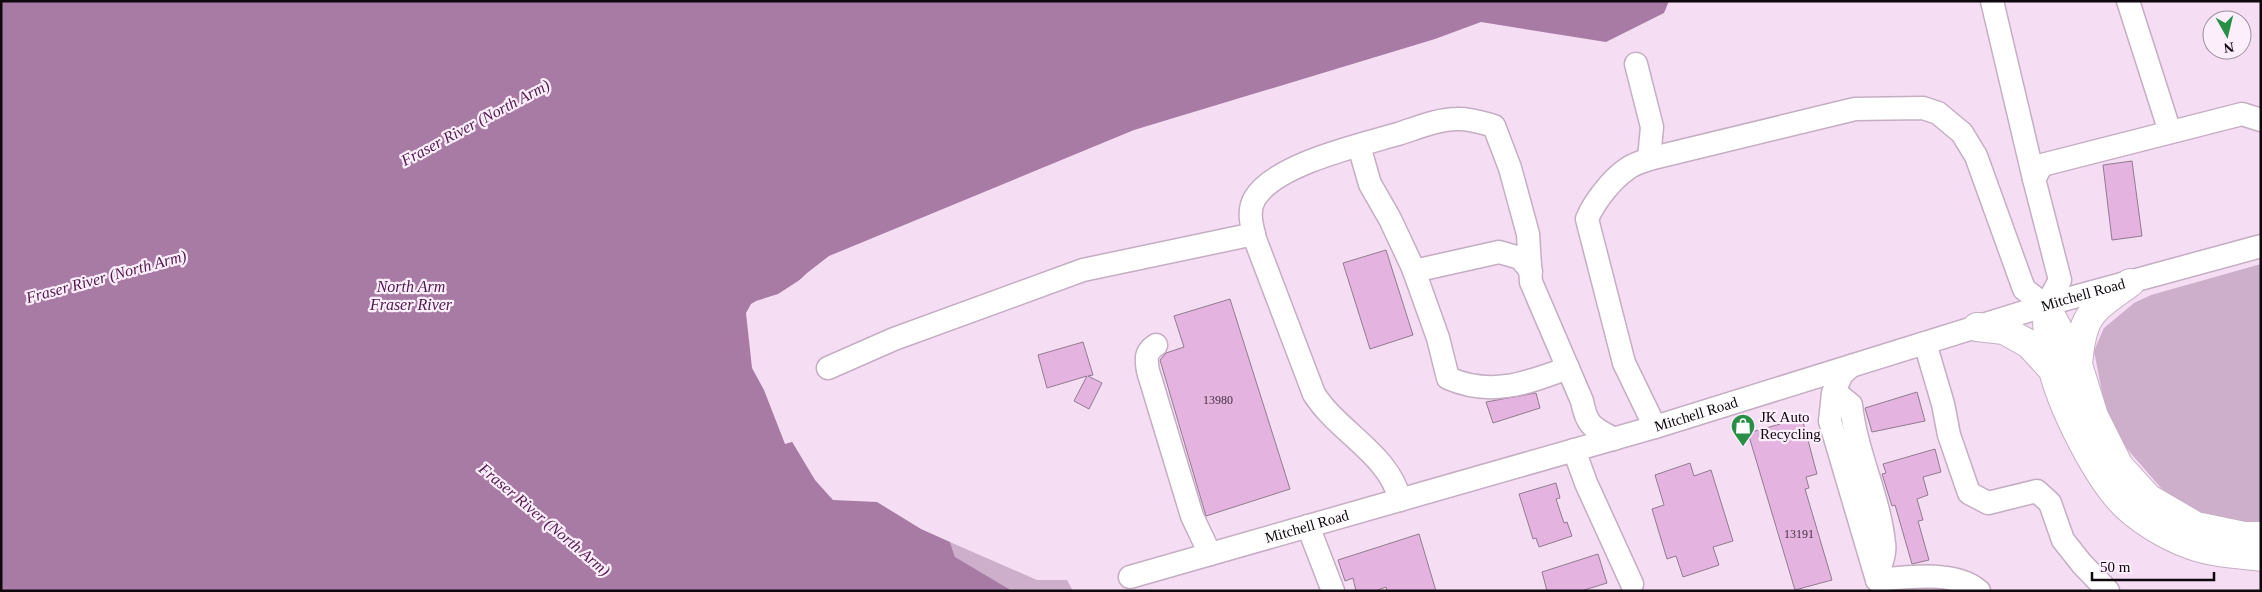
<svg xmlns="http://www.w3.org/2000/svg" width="2262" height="592" font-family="'Times New Roman',serif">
  <rect width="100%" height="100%" fill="#f5ddf3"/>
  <path fill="#ceafcb" d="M 2261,264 L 2261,524 L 2196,515 L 2161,488 L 2109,428 L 2094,351 L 2104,328 L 2134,303 L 2151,295 Z
    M 950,542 L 1037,580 L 1067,580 L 1073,591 L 958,591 L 955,557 Z"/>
  <path fill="#a87ba5" d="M 1,1 L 1669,1 L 1664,13 L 1606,42 L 1481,22 L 1435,39 L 1134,130 L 829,256 L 807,273 L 780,299 L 758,312 L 752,324 L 762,373 L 785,430 L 815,480 L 833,500 L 877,502 L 921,529 L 950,542 L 955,557 L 1012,591 L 1,591 Z"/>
  <path fill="#f5ddf3" d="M 812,272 L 782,301 L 760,314 L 755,324 L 764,372 L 782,421 L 791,436 L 792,442 L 785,444 L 764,390 L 752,368 L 746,313 L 751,304 L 756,301 L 778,294 Z"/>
  <path fill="#e4b3e0" stroke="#917b8f" d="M 2132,161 L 2142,236 L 2112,240 L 2103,165 Z
    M 1386,250 L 1413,335 L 1370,349 L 1343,263 Z
    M 1230,299 L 1290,489 L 1206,516 L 1160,360 L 1166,353 L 1184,347 L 1174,316 Z
    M 1083,342 L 1093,375 L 1088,376 L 1102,383 L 1089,409 L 1074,401 L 1087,376 L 1047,388 L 1038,355 Z
    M 1917,392 L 1925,421 L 1872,432 L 1865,408 Z
    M 1536,393 L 1540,408 L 1493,423 L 1486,402 Z
    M 1802,418 L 1817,474 L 1806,477 L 1809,488 L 1805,489 L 1832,580 L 1795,590 L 1748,433 Z
    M 1935,449 L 1941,472 L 1923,477 L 1928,495 L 1917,499 L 1923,520 L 1918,521 L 1929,560 L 1912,564 L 1895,505 L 1892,506 L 1882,474 L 1886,473 L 1883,464 Z
    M 1690,463 L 1694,476 L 1711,470 L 1733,541 L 1713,547 L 1719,565 L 1683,577 L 1676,556 L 1667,559 L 1652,509 L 1664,505 L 1655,475 Z
    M 1556,483 L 1560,498 L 1556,499 L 1564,523 L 1567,522 L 1572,536 L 1539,547 L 1536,538 L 1533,539 L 1519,494 Z
    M 1419,534 L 1436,591 L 1387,591 L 1386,587 L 1375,591 L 1356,591 L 1353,578 L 1345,581 L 1338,560 Z
    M 1598,554 L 1607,583 L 1581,591 L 1547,591 L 1542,572 Z"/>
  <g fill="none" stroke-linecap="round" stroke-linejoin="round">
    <defs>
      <g id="minor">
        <path d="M 1992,1 L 2034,179"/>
        <path d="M 2128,1 L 2170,132"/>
        <path d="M 1636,64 L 1652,127 L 1649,159"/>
        <path d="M 1359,146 L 1370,184 L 1390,219 L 1413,268 L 1438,338 L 1448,378 C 1491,397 1527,383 1568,368"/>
        <path d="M 1414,271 L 1499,252 L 1520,258 L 1531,271"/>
        <path d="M 2046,306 L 2060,280 L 2034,179 L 2042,165 L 2242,114 L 2261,120"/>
        <path d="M 1925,343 L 1943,404 L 1949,435 L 1969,493 L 1988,503 L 2037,491 L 2050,503 L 2063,540 L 2082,564 L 2108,591"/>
        <path d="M 1156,345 C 1145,352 1146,359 1148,371 L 1192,516 L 1210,554"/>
        <path d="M 1851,366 L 1842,374 L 1833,393 L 1830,421 L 1877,580"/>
        <path d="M 828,368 L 894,339 L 1083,270 L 1254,234"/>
        <path d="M 1834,391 L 1851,405 C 1856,452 1879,496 1884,543 C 1886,553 1880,566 1878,576"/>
        <path d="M 1655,427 L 1624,363 L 1587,219 C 1594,202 1612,179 1627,169 C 1633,164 1642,162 1649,159 L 1855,109 L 1923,108 L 1938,113 L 1962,133 L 1976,156 L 2024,289 L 2046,306"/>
        <path d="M 1574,450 L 1586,483 L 1632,584"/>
        <path d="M 1400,500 C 1389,454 1338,432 1314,394 L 1255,239 C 1252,226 1247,211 1255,198 C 1276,164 1360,145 1398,134 C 1417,128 1438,119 1457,119 C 1469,118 1483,123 1494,126 L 1510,168 L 1528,234 L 1531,282 L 1582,401 C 1587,426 1592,427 1614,439"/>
        <path d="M 1308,526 L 1333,591"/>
        <path id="s1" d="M 1130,577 L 1655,427 L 2063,300 L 2261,246"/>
        <path d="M 1877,580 C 1906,577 1956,570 1979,591"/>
      </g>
      <path id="highway" d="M 2046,306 C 2048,326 2047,350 2053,370 C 2063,409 2098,480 2127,507 C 2147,525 2175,541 2200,548 C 2219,554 2241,554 2261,557
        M 2052,318 L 2078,365 L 2094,416 L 2119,466 L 2148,498 L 2196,526 L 2244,536 L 2261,536
        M 1977,327 L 2004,330 L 2029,344 L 2053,370
        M 2078,365 C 2082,315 2090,311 2130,283"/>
    </defs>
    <use href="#minor" stroke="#c5aec3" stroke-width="25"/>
    <use href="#highway" stroke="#c5aec3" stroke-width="30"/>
    <use href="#minor" stroke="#fff" stroke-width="22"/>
    <use href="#highway" stroke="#fff" stroke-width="28"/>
  </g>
  <defs>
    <symbol id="shop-pin" viewBox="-11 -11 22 30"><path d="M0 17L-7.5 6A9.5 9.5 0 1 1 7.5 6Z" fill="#278f46" stroke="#fceefb"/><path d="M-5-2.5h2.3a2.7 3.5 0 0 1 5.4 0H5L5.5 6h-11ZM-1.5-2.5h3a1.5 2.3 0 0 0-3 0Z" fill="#fff"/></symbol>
  </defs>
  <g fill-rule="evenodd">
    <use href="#shop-pin" x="1729" y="412" width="28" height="38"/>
  </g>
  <g text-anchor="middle" stroke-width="4.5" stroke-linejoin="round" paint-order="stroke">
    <g font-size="12" fill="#453343">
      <text x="1218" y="404">13980</text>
      <text x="1799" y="538">13191</text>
    </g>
    <g font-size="15" fill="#10080f" stroke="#fceefb">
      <text dy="5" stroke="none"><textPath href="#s1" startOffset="994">Mitchell Road</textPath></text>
      <text dy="5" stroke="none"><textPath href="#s1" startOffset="589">Mitchell Road</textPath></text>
      <text dy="5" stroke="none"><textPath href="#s1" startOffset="184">Mitchell Road</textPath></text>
    </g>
    <g font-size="15" fill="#10080f" stroke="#fceefb" text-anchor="start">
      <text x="1760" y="422">JK Auto<tspan x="1760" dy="17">Recycling</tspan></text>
    </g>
    <g font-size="16" font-style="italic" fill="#51184f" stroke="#fceefb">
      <text transform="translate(475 122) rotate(-28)" y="6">Fraser River (North Arm)</text>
      <text transform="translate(106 276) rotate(-15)" y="6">Fraser River (North Arm)</text>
      <text x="411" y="292">North Arm<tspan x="411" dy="18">Fraser River</tspan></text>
      <text transform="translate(545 519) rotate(40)" y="6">Fraser River (North Arm)</text>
    </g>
  </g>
  <rect width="2262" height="592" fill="none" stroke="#10080f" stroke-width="5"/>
  <g transform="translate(2227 35) rotate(172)"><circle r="24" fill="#fceefb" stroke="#9e929d"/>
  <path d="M0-4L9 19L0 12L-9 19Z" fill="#278f46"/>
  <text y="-8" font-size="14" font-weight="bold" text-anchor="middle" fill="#10080f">N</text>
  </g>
  <path d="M2092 572v8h122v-8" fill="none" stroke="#10080f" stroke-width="2.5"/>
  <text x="2100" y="572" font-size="15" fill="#10080f" stroke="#fceefb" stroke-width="4" paint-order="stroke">50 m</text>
</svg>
